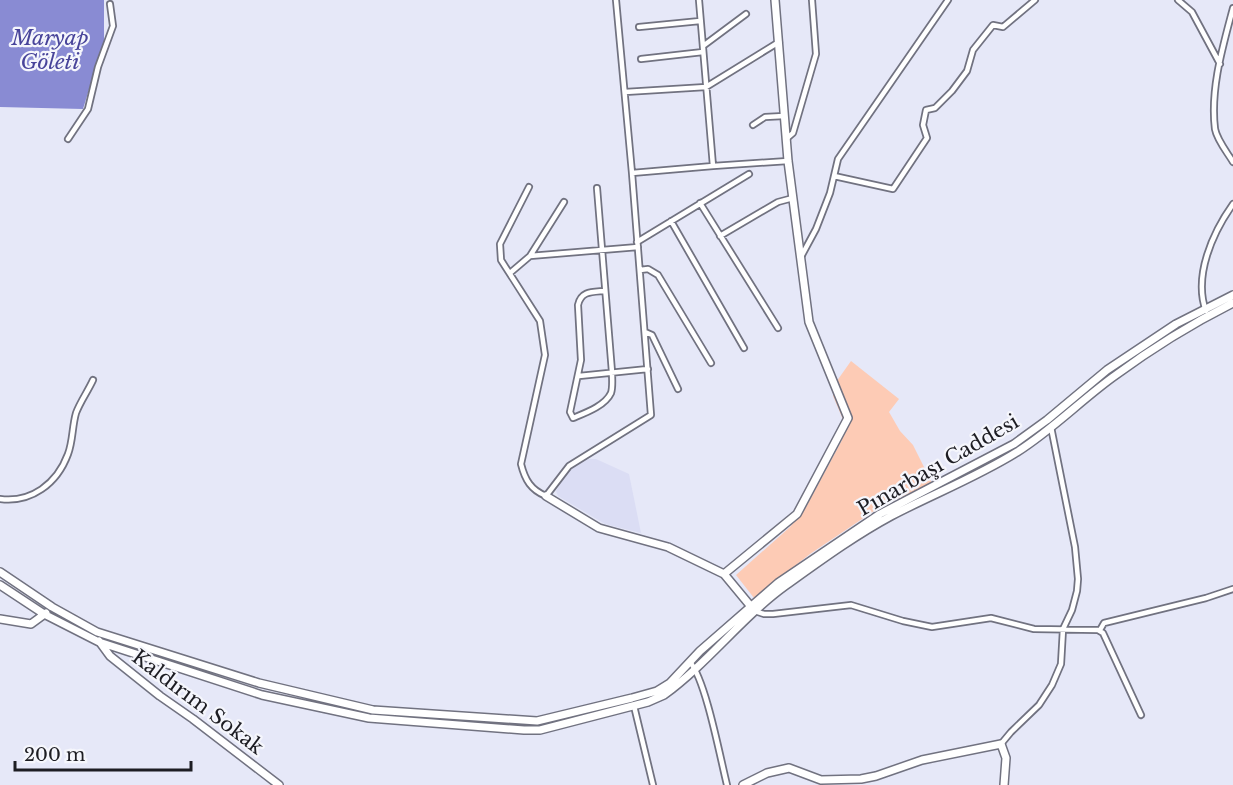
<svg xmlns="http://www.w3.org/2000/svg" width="1233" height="785" font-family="'Libre Baskerville',serif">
  <rect width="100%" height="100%" fill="#e6e8f8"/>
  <path fill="#dbddf4" d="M 587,459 L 596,459 L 629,474 L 641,533 L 605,524 L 558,496 L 556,491 L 569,469 Z"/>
  <path fill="#fdcbb5" d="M 851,361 L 899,399 L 889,412 L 900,431 L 913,445 L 932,483 L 880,507 L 810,554 L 754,598 L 736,575 L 790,527 L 806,507 L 842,440 L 844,422 L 833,396 L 834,385 Z"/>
  <path fill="#898bd3" d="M 0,0 L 104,0 L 104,41 L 83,109 L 0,107 Z"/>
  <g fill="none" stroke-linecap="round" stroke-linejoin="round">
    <defs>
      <path id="street" d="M 616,0 L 632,173
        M 1178,0 L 1192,12 L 1220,64
        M 1233,8 C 1223,46 1210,89 1215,129 C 1217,140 1227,152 1233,162
        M 639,27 L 700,21
        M 703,46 L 746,14
        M 641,59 L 703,52
        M 625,92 L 706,87 L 779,42
        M 753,125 L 765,117 L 784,116
        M 68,139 L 88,109 L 98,67 L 113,26 L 110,4
        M 786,139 L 793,133 L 816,54 L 812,0
        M 713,166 L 788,161
        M 834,176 L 893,189 L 927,138 L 923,125 L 926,110 L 935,108 L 952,91 L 967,71 L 973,50 L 993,25 L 1003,27 L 1035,0
        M 529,187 L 500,244 L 501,260 L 540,321 L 545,355 L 521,464 C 525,480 531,490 546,496 L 569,466 L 651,415 L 632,173 L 713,166 L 699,0
        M 597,188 L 612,372 C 612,379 613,387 611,393 C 605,406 585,413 573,418 L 570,412 L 581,360 L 578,305 C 581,291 592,292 604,291
        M 700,203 L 778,328
        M 671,221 L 744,348
        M 720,236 L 778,202 L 793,198
        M 637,242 L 749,174
        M 802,255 L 816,229 L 830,193 L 838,159 L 948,0
        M 530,256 L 564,202
        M 640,270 L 648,269 L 658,275 L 711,363
        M 510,273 L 530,256 L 638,247
        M 1206,311 C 1193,276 1213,232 1233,204
        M 645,332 L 652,335 L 678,389
        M 579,376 L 648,369
        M 0,499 C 31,503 57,484 68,454 C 73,441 72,427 76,413 C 80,402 88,391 93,380
        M 755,611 L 764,614 L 773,614 L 851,605 L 903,621 L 932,627 L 991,618 L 1034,629 L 1098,630 L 1103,633 L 1141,715
        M 1100,630 L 1104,623 L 1206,598 L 1233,589
        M 690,662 C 706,681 720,757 727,785
        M 634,706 L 653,785
        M 1001,744 L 1011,732 L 1039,705 L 1052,685 L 1061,664 L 1063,629 L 1072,610 L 1077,591 L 1078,579 L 1075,547 L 1051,427"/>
      <path id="secondary" d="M 546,496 L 599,528 L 668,547 L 724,574 L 753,609
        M 0,572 L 52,607 L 97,632 L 259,683 L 373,710 L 537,721 L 632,698 L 657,691 L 670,683 L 700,651 L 778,583 L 880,514 L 1014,444 L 1047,420 L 1107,370 L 1176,324 L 1233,295
        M 724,574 L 797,514 L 848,418 L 809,322 L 788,161 L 775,0
        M 0,585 L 44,614 L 99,642 L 262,695 L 369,718 L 524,730 L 540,730 L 648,702 L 664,695 C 708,663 741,618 785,586 C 820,561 854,536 891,516 C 933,494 977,477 1017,452 C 1052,430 1080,401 1113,377 C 1151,349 1191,324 1233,303
        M 0,619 L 31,624 L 46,613
        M 99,641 L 110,656 L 160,696 L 193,719 L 279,785
        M 743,785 L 767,773 L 789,768 L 821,780 L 861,779 L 876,776 L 922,760 L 1001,744 L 1006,758 L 1004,785"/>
    </defs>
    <use href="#street" stroke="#717280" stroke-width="8"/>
    <use href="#secondary" stroke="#717280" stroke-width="10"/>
    <use href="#street" stroke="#fff" stroke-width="4.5"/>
    <use href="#secondary" stroke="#fff" stroke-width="7"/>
  </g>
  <g text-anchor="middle" stroke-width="4.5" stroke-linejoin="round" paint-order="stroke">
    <g font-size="20" fill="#1d1d23" stroke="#f5f6fc">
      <text transform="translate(938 465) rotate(-30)" y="7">Pınarbaşı Caddesi</text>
      <text transform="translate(198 702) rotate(37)" y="7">Kaldırım Sokak</text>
    </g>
    <g font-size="21" font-style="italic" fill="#48449a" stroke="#f5f6fc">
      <text x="50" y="45">Maryap<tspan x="50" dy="24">Göleti</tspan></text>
    </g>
  </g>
  <path d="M15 761v9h176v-9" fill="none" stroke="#1d1d23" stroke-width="3"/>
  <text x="24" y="761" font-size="18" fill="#1d1d23" stroke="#f5f6fc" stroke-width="4.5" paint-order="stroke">200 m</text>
</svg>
